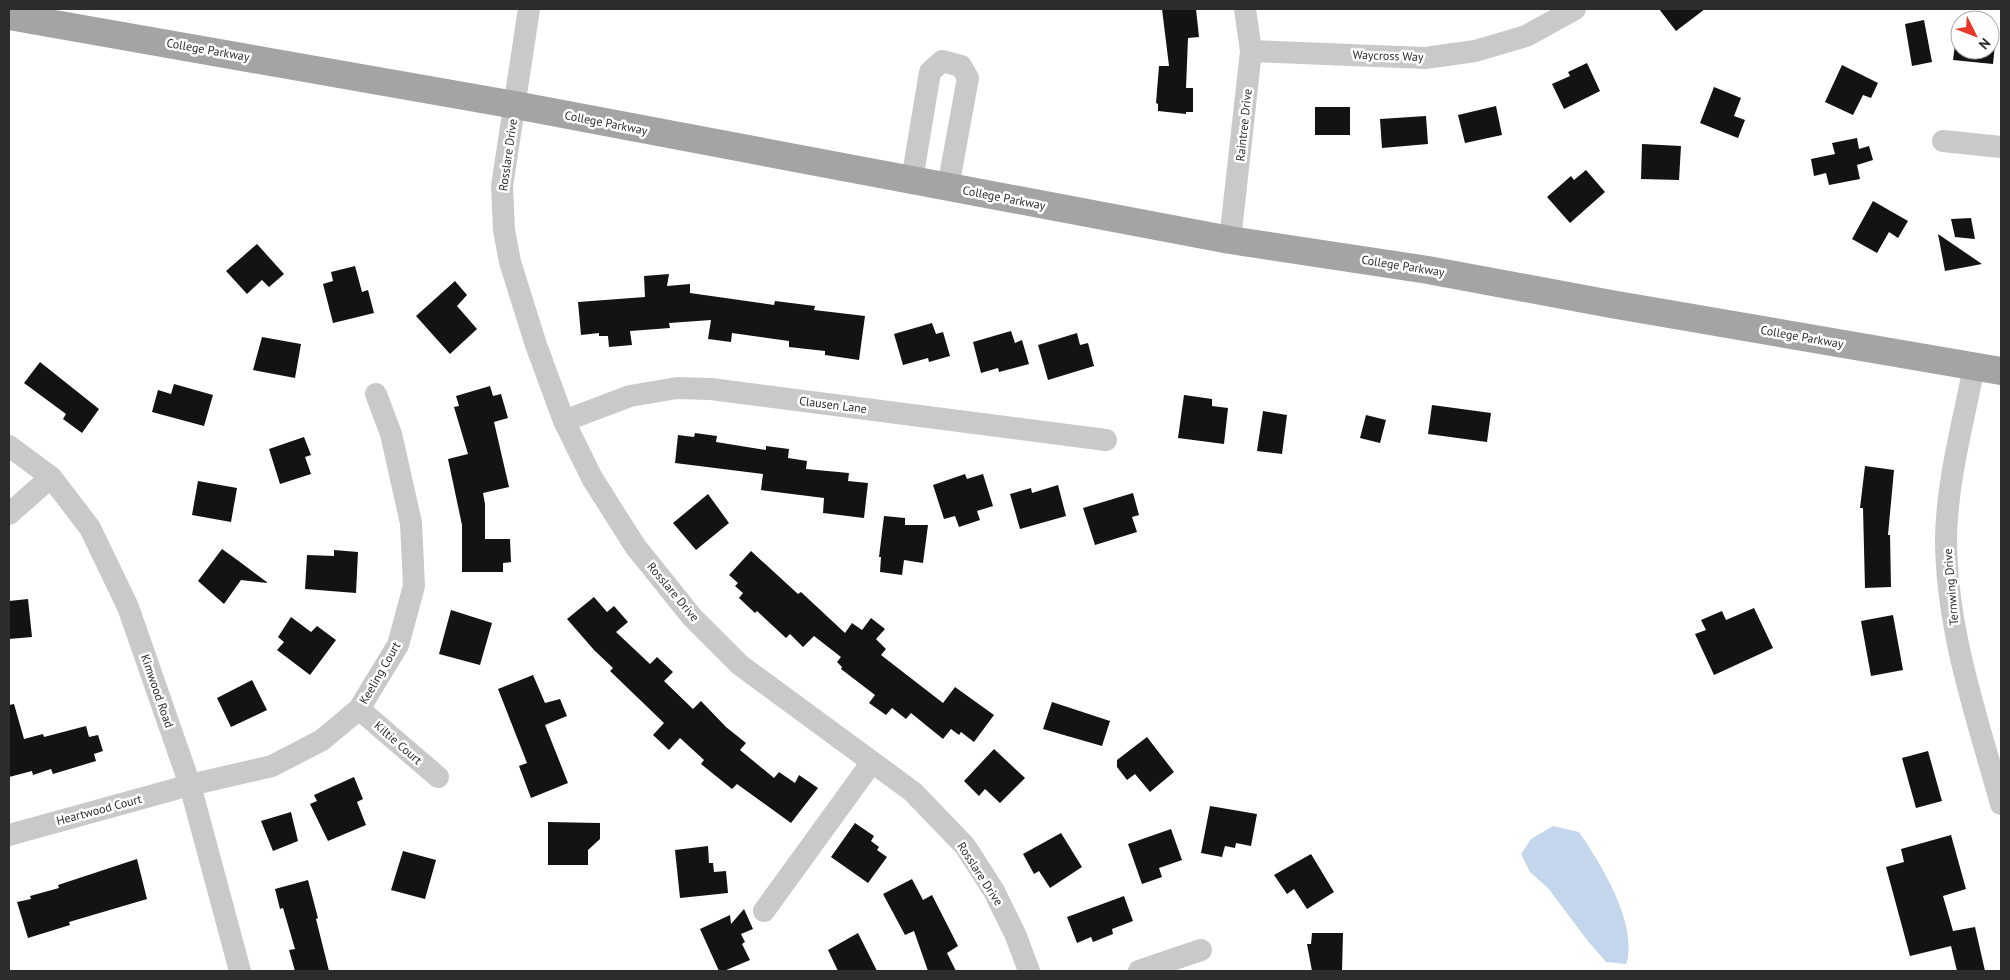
<svg xmlns="http://www.w3.org/2000/svg" width="2010" height="980" font-family="'PT Sans',sans-serif">
  <rect width="100%" height="100%" fill="#fff"/>
  <path fill="#c4d6eb" d="M 1553,826 L 1579,832 C 1601,864 1639,925 1626,964 L 1606,962 L 1587,940 L 1548,888 L 1530,872 L 1521,854 L 1531,839 Z"/>
  <path fill="#131313" d="M 1162,9 L 1196,9 L 1199,37 L 1188,38 L 1186,88 L 1193,88 L 1193,112 L 1186,112 L 1186,114 L 1158,111 L 1158,104 L 1156,103 L 1159,66 L 1169,66 Z
    M 1659,9 L 1705,9 L 1676,31 Z
    M 1924,20 L 1932,62 L 1912,66 L 1905,24 Z
    M 1957,29 L 1960,30 L 1960,50 L 1990,50 L 1990,33 L 1996,34 L 1993,64 L 1953,60 Z
    M 1587,63 L 1600,91 L 1564,109 L 1552,84 L 1570,76 L 1568,72 Z
    M 1842,65 L 1878,83 L 1871,98 L 1863,95 L 1853,115 L 1825,102 Z
    M 1714,87 L 1741,98 L 1734,116 L 1745,120 L 1738,138 L 1700,123 Z
    M 1496,106 L 1502,135 L 1465,143 L 1458,115 Z
    M 1315,107 L 1350,107 L 1350,135 L 1315,135 Z
    M 1426,116 L 1428,144 L 1382,148 L 1380,119 Z
    M 1857,138 L 1859,149 L 1869,146 L 1873,160 L 1857,165 L 1860,179 L 1829,185 L 1826,173 L 1814,176 L 1811,159 L 1835,154 L 1832,143 Z
    M 1642,144 L 1681,146 L 1679,180 L 1641,179 Z
    M 1586,170 L 1605,192 L 1570,223 L 1547,197 L 1571,176 L 1574,180 Z
    M 1873,201 L 1908,221 L 1898,238 L 1889,232 L 1877,253 L 1852,239 Z
    M 1971,218 L 1975,239 L 1955,237 L 1951,219 Z
    M 1938,234 L 1982,264 L 1945,271 Z
    M 257,244 L 284,274 L 269,287 L 262,280 L 247,294 L 226,271 Z
    M 355,266 L 362,292 L 368,290 L 374,313 L 333,323 L 323,284 L 333,281 L 331,272 Z
    M 669,274 L 667,286 L 690,284 L 690,293 L 774,305 L 775,301 L 815,306 L 814,310 L 865,316 L 859,360 L 825,355 L 825,351 L 789,347 L 789,341 L 732,333 L 731,342 L 708,339 L 711,320 L 669,323 L 670,328 L 630,331 L 632,345 L 609,347 L 608,336 L 599,336 L 599,333 L 581,335 L 578,302 L 645,297 L 644,276 Z
    M 455,281 L 467,295 L 457,306 L 477,329 L 450,354 L 416,316 Z
    M 932,323 L 936,334 L 943,332 L 950,356 L 929,362 L 928,358 L 903,365 L 894,334 Z
    M 1011,331 L 1015,343 L 1022,340 L 1029,364 L 999,372 L 998,368 L 981,373 L 973,342 Z
    M 1077,333 L 1080,345 L 1088,343 L 1094,366 L 1048,380 L 1038,345 Z
    M 262,337 L 301,344 L 295,378 L 253,370 Z
    M 40,362 L 99,409 L 82,433 L 63,419 L 66,414 L 24,383 Z
    M 174,384 L 213,395 L 204,426 L 152,412 L 158,390 L 171,394 Z
    M 490,386 L 493,396 L 501,394 L 508,418 L 494,422 L 509,487 L 483,493 L 485,504 L 485,539 L 510,539 L 511,562 L 503,563 L 503,572 L 462,572 L 462,525 L 448,459 L 468,454 L 454,407 L 459,406 L 456,396 Z
    M 1184,395 L 1212,399 L 1212,406 L 1228,408 L 1224,444 L 1178,438 Z
    M 1432,405 L 1491,413 L 1487,442 L 1428,434 Z
    M 1263,411 L 1287,415 L 1282,454 L 1257,451 Z
    M 1366,415 L 1386,420 L 1380,443 L 1360,438 Z
    M 695,433 L 717,436 L 716,442 L 766,450 L 766,446 L 789,449 L 788,458 L 807,461 L 806,469 L 849,473 L 848,481 L 868,483 L 864,518 L 823,513 L 824,498 L 761,490 L 763,474 L 675,463 L 678,435 L 694,437 Z
    M 304,437 L 311,455 L 305,457 L 311,474 L 280,484 L 269,449 Z
    M 1865,466 L 1894,470 L 1888,535 L 1890,535 L 1891,587 L 1865,588 L 1863,508 L 1860,508 Z
    M 965,474 L 967,479 L 983,474 L 993,506 L 977,511 L 980,520 L 959,527 L 955,516 L 944,519 L 933,485 Z
    M 198,481 L 237,488 L 231,522 L 192,515 Z
    M 1058,485 L 1066,516 L 1020,529 L 1010,494 L 1031,488 L 1032,493 Z
    M 1133,493 L 1139,515 L 1132,517 L 1137,532 L 1095,545 L 1083,508 Z
    M 708,494 L 729,523 L 696,550 L 673,523 Z
    M 884,516 L 905,518 L 905,525 L 928,525 L 923,563 L 904,560 L 902,575 L 880,572 L 881,557 L 879,557 Z
    M 222,549 L 240,562 L 268,583 L 241,580 L 224,604 L 198,581 Z
    M 334,550 L 358,552 L 356,593 L 305,589 L 307,555 L 334,556 Z
    M 751,551 L 798,594 L 801,592 L 845,633 L 852,623 L 862,630 L 871,618 L 885,629 L 876,639 L 886,649 L 881,655 L 943,703 L 955,687 L 994,715 L 974,742 L 961,732 L 959,735 L 951,729 L 943,739 L 911,713 L 906,719 L 892,708 L 886,715 L 869,703 L 875,695 L 841,669 L 842,667 L 837,662 L 841,657 L 814,636 L 803,647 L 790,634 L 786,638 L 757,611 L 755,613 L 739,598 L 743,593 L 735,586 L 738,583 L 729,575 Z
    M 594,597 L 607,612 L 614,606 L 628,622 L 616,632 L 650,664 L 657,657 L 673,672 L 664,681 L 693,709 L 701,701 L 726,727 L 746,743 L 740,750 L 774,778 L 779,772 L 795,783 L 799,775 L 818,788 L 791,823 L 737,784 L 732,789 L 701,764 L 704,760 L 680,738 L 669,750 L 653,735 L 664,723 L 610,671 L 613,668 L 594,650 L 567,619 Z
    M 28,599 L 32,637 L 9,639 L 9,601 Z
    M 1754,608 L 1773,648 L 1714,675 L 1695,634 L 1706,630 L 1701,620 L 1722,611 L 1726,620 Z
    M 451,610 L 492,623 L 480,665 L 439,654 Z
    M 1893,615 L 1903,670 L 1871,676 L 1861,621 Z
    M 291,617 L 311,632 L 317,626 L 336,640 L 310,675 L 277,650 L 284,642 L 278,637 Z
    M 533,675 L 545,703 L 560,699 L 567,716 L 545,725 L 568,783 L 531,798 L 519,766 L 527,763 L 498,689 Z
    M 252,680 L 267,710 L 231,727 L 217,698 Z
    M 1052,702 L 1110,721 L 1102,746 L 1043,729 Z
    M 14,704 L 24,739 L 43,734 L 44,737 L 86,726 L 89,737 L 98,735 L 103,751 L 94,754 L 96,761 L 53,774 L 51,769 L 33,775 L 32,771 L 9,777 L 9,705 Z
    M 1147,737 L 1174,772 L 1150,792 L 1135,774 L 1127,780 L 1117,767 L 1117,760 Z
    M 994,749 L 1025,778 L 1000,803 L 985,789 L 979,796 L 964,781 Z
    M 1928,751 L 1942,801 L 1916,808 L 1902,758 Z
    M 354,777 L 363,799 L 357,802 L 366,825 L 328,841 L 310,804 L 317,801 L 314,795 Z
    M 1210,806 L 1257,814 L 1251,846 L 1236,843 L 1235,848 L 1225,846 L 1222,857 L 1201,853 Z
    M 291,812 L 298,841 L 273,851 L 261,821 Z
    M 548,822 L 600,823 L 600,839 L 588,850 L 588,865 L 548,865 Z
    M 855,823 L 874,836 L 871,841 L 879,847 L 877,850 L 887,857 L 868,883 L 831,857 Z
    M 1171,829 L 1182,860 L 1159,868 L 1162,877 L 1142,884 L 1128,844 Z
    M 1061,833 L 1082,867 L 1050,888 L 1039,871 L 1034,874 L 1023,854 Z
    M 1951,835 L 1966,889 L 1943,896 L 1953,931 L 1975,927 L 1985,971 L 1957,971 L 1951,946 L 1910,956 L 1886,867 L 1904,862 L 1901,849 Z
    M 708,846 L 709,863 L 713,863 L 714,872 L 726,871 L 728,893 L 680,898 L 675,850 Z
    M 403,851 L 436,860 L 425,899 L 391,890 Z
    M 1311,854 L 1334,892 L 1307,909 L 1294,889 L 1287,894 L 1274,875 Z
    M 137,859 L 147,899 L 69,922 L 70,925 L 28,938 L 17,902 L 31,899 L 30,896 L 59,888 L 58,885 Z
    M 912,879 L 923,900 L 932,895 L 958,946 L 947,953 L 956,971 L 928,971 L 914,931 L 905,935 L 883,894 Z
    M 308,880 L 318,918 L 316,919 L 329,971 L 295,971 L 289,950 L 295,949 L 283,908 L 280,909 L 275,889 Z
    M 1124,896 L 1133,921 L 1112,929 L 1113,934 L 1093,942 L 1091,937 L 1077,943 L 1067,917 Z
    M 744,909 L 753,929 L 741,934 L 745,942 L 742,944 L 750,960 L 724,971 L 719,971 L 700,929 L 730,915 L 731,924 Z
    M 858,933 L 877,971 L 838,971 L 828,950 Z
    M 1312,933 L 1343,933 L 1342,971 L 1312,971 L 1307,944 L 1311,944 Z"/>
  <g fill="none" stroke-linecap="round" stroke-linejoin="round">
    <path stroke="#c9c9c9" stroke-width="22" d="M 529,9 L 502,186 L 504,230 L 510,262 L 536,345 L 564,421 L 592,478 L 635,546 L 692,617 L 740,665 L 913,792 L 965,846 L 994,891 L 1016,936 L 1029,971
      M 1251,51 L 1425,58 L 1475,51 L 1526,36 L 1575,9
      M 1943,141 L 2001,147
      M 912,180 L 930,72 L 942,61 L 961,66 L 968,78 L 948,187
      M 1230,240 L 1251,51 L 1245,9
      M 1974,367 C 1963,423 1947,481 1946,538 C 1946,630 1977,717 2001,804
      M 564,421 L 630,396 L 677,388 L 711,389 L 1106,440
      M 9,446 L 51,477 L 90,528 L 128,607 L 190,785 L 240,971
      M 9,514 L 51,477
      M 359,709 L 438,777
      M 9,835 L 190,785 L 272,766 L 322,740 L 359,709 L 398,645 L 414,586 L 411,523 L 391,434 L 376,394
      M 764,911 L 872,762
      M 1139,971 L 1201,950"/>
    <path stroke="#a4a4a4" stroke-width="28" d="M 9,16 L 515,105 L 1230,240 L 1428,270 L 1611,304 L 2001,371"/>
  </g>
  <g text-anchor="middle" stroke-width="5" stroke-linejoin="round" paint-order="stroke">
    <g font-size="12" fill="#2c2c2c" stroke="#fff">
      <text transform="translate(208 50) rotate(10)" y="4">College Parkway</text>
      <text transform="translate(1388 56) rotate(2)" y="4">Waycross Way</text>
      <text transform="translate(606 123) rotate(11)" y="4">College Parkway</text>
      <text transform="translate(1244 125) rotate(-84)" y="4">Raintree Drive</text>
      <text transform="translate(508 155) rotate(-82)" y="4">Rosslare Drive</text>
      <text transform="translate(1004 198) rotate(11)" y="4">College Parkway</text>
      <text transform="translate(1403 266) rotate(9)" y="4">College Parkway</text>
      <text transform="translate(1802 337) rotate(10)" y="4">College Parkway</text>
      <text transform="translate(833 405) rotate(7)" y="4">Clausen Lane</text>
      <text transform="translate(1951 587) rotate(-95)" y="4">Ternwing Drive</text>
      <text transform="translate(673 592) rotate(50)" y="4">Rosslare Drive</text>
      <text transform="translate(380 673) rotate(-60)" y="4">Keeling Court</text>
      <text transform="translate(157 691) rotate(71)" y="4">Kimwood Road</text>
      <text transform="translate(398 743) rotate(41)" y="4">Kiltie Court</text>
      <text transform="translate(99 810) rotate(-15)" y="4">Heartwood Court</text>
      <text transform="translate(980 874) rotate(57)" y="4">Rosslare Drive</text>
    </g>
  </g>
  <rect width="2010" height="980" fill="none" stroke="#2c2c2c" stroke-width="20"/>
  <g transform="translate(1975 35) rotate(132)"><circle r="24" fill="#ffffff" stroke="#ababab"/>
  <path d="M0-4L9 19L0 12L-9 19Z" fill="#e93829"/>
  <text y="-8" font-size="14" font-weight="bold" text-anchor="middle" fill="#2c2c2c">N</text>
  </g>
</svg>
